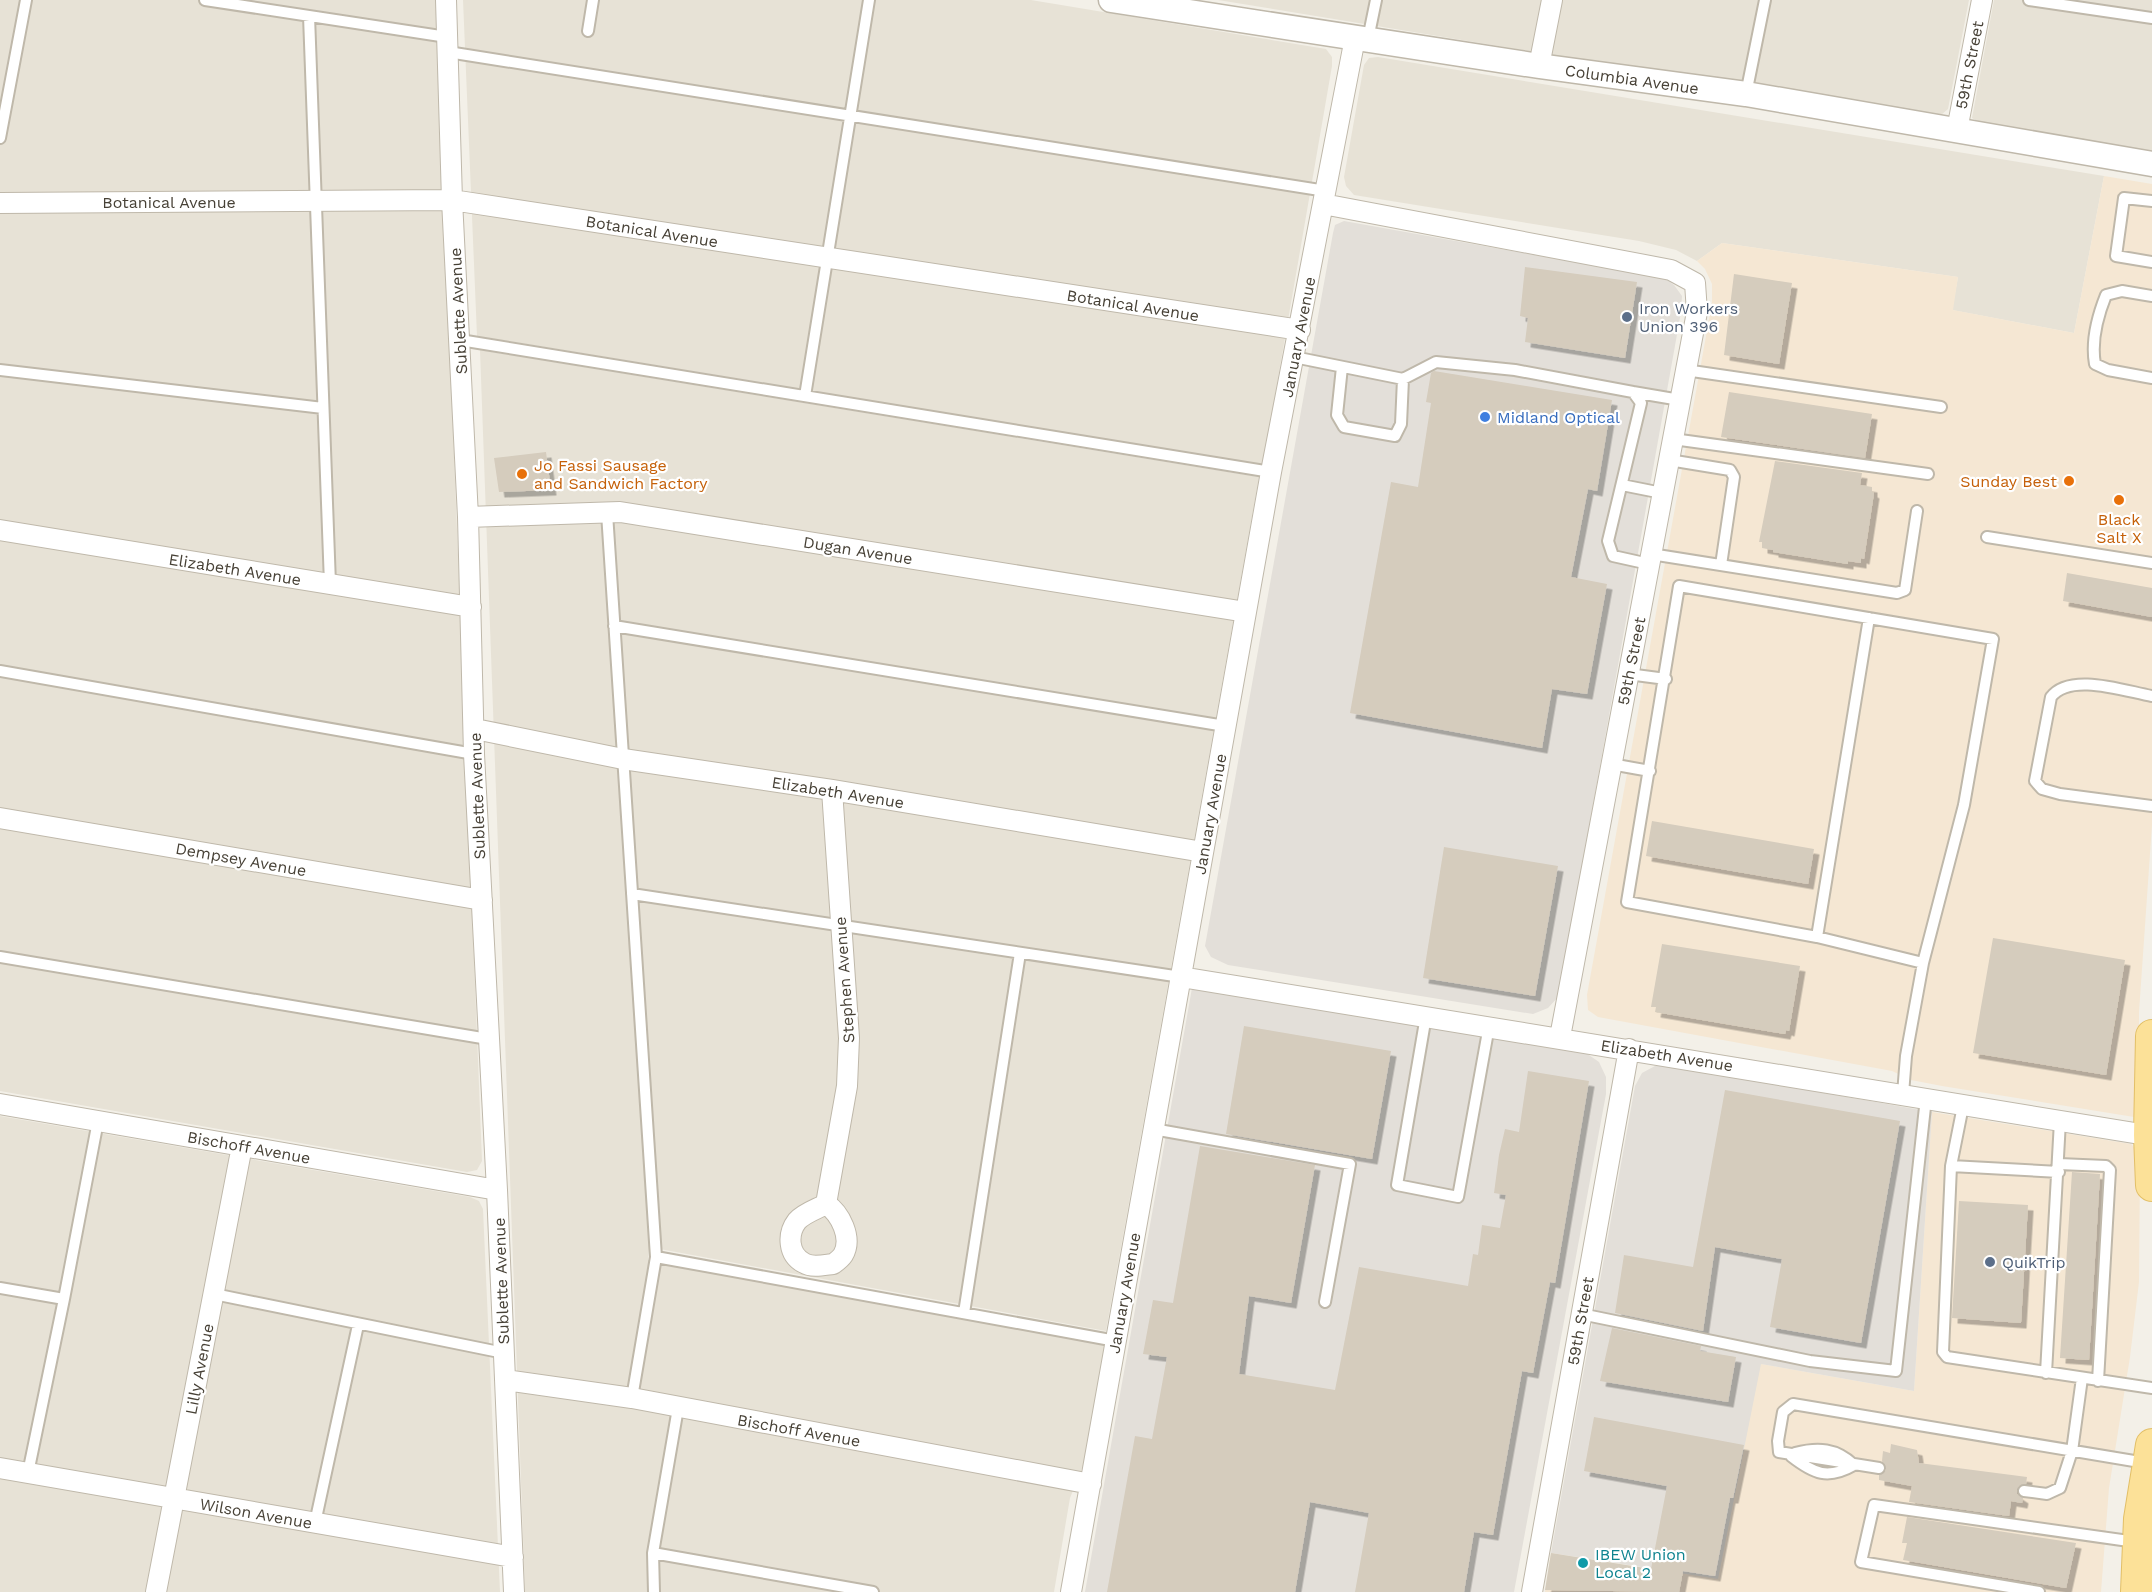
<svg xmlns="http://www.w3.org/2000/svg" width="2152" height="1592" font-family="'Work Sans',sans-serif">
  <defs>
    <filter id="shadow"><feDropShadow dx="5.5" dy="5.5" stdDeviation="0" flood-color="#0004"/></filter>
  </defs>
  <rect width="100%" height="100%" fill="#f3f0e8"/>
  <path fill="#e7e2d6" d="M 0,0 L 436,0 L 482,1161 L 477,1170 L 467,1172 L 0,1091 Z
    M 463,0 L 1031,0 L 1326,49 L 1332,57 L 1332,66 L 1263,465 L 477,336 Z
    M 1218,0 L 1969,0 L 1948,109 L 1941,115 L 1931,117 Z
    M 1994,0 L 2152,0 L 2152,152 L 1981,123 L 1972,118 Z
    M 1378,57 L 2104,176 L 2074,333 L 1952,310 L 1958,277 L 1722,243 L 1697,261 L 1676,250 L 1639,241 L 1354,195 L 1346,186 L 1344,177 L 1364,65 L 1369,58 Z
    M 480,350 L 1259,477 L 1106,1331 L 649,1247 L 648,1260 L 1107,1344 L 1085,1461 L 1070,1498 L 1054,1592 L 525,1592 Z
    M 0,1116 L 470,1197 L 479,1201 L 483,1209 L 500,1592 L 0,1592 Z"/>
  <path fill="#f5e7d3" d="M 2104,176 L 2152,184 L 2152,825 L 2139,1012 L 2139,1106 L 2134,1117 L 1942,1086 L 1911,1080 L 1892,1071 L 1598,1017 L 1588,1010 L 1587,995 L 1712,303 L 1712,284 L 1705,269 L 1697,261 L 1722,243 L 1958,277 L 1953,310 L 2074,333 Z
    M 1932,1112 L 2131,1144 L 2137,1150 L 2140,1162 L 2139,1282 L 2130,1357 L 2109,1488 L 2101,1592 L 1545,1592 L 1551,1553 L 1682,1574 L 1761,1364 L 1914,1391 Z"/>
  <path fill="#e3dfd9" d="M 1344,221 L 1664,278 L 1674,285 L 1682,296 L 1681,312 L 1559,996 L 1548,1008 L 1533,1014 L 1228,965 L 1211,957 L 1205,946 L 1333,233 L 1335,225 Z
    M 1192,988 L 1586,1053 L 1599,1062 L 1606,1077 L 1606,1094 L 1514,1592 L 1085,1592 Z
    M 1655,1066 L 1673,1066 L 1932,1112 L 1914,1391 L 1761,1364 L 1718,1579 L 1551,1553 L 1635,1086 L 1642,1073 Z"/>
  <path fill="#d5ccbd" filter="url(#shadow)" d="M 1525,267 L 1637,282 L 1625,358 L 1525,342 L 1528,318 L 1520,316 Z
    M 1734,274 L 1792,283 L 1779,364 L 1724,355 Z
    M 1434,371 L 1612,400 L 1597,491 L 1588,489 L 1571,577 L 1607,584 L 1587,694 L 1552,689 L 1542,748 L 1350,713 L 1391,482 L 1418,487 L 1431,403 L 1426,402 L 1431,373 Z
    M 1729,392 L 1872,414 L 1865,458 L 1721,437 Z
    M 546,452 L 551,490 L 499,492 L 494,458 Z
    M 1775,461 L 1862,473 L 1860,485 L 1872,487 L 1872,492 L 1874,493 L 1864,559 L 1861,558 L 1861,563 L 1848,561 L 1848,564 L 1773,552 L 1773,550 L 1762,548 L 1762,542 L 1759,542 Z
    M 2067,573 L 2152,588 L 2152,617 L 2063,601 Z
    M 1652,821 L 1814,849 L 1808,884 L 1646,856 Z
    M 1444,847 L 1558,866 L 1535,996 L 1423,978 Z
    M 1993,938 L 2125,960 L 2106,1075 L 1973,1053 Z
    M 1662,944 L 1800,966 L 1789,1031 L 1786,1030 L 1785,1034 L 1655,1012 L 1656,1007 L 1651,1007 Z
    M 1244,1026 L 1391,1051 L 1372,1159 L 1226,1134 Z
    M 1528,1071 L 1589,1081 L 1555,1283 L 1550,1282 L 1533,1373 L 1522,1371 L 1493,1535 L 1474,1532 L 1464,1592 L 1355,1592 L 1369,1513 L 1310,1502 L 1295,1592 L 1107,1592 L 1135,1436 L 1152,1439 L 1167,1357 L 1143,1354 L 1153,1300 L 1173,1303 L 1200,1146 L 1315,1165 L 1291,1303 L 1249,1296 L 1239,1374 L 1335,1390 L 1359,1267 L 1468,1286 L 1473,1254 L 1478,1255 L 1482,1225 L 1500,1228 L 1506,1195 L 1494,1193 L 1499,1155 L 1505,1129 L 1519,1132 Z
    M 1725,1090 L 1900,1121 L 1861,1343 L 1770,1327 L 1782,1259 L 1715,1247 L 1703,1331 L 1615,1313 L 1624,1255 L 1693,1267 Z
    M 2072,1172 L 2100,1174 L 2089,1360 L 2060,1358 Z
    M 1959,1201 L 2028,1205 L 2021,1323 L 1952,1318 Z
    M 1612,1328 L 1701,1346 L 1700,1351 L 1736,1357 L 1728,1402 L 1600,1381 Z
    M 1594,1417 L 1744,1445 L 1733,1498 L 1730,1498 L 1715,1576 L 1683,1571 L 1679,1592 L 1545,1590 L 1551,1553 L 1651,1569 L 1667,1486 L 1584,1471 Z
    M 1891,1444 L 1917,1450 L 1919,1463 L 2027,1477 L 2026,1484 L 2017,1489 L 2017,1494 L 2023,1498 L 2022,1503 L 2011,1501 L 2009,1516 L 1909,1502 L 1912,1486 L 1879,1480 L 1879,1475 L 1886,1470 L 1882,1461 L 1883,1451 L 1890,1453 Z
    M 1907,1517 L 2076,1543 L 2066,1588 L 1903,1560 L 1907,1543 L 1902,1543 Z"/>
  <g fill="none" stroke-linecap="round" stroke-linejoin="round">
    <defs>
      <path id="service" d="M 205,0 L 447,37
        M 2029,0 L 2152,18
        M 309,16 L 330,584
        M 588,31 L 593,0
        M 1368,39 L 1376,0
        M 448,52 L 1326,191
        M 1746,94 L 1765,0
        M 0,138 L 26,0
        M 2152,201 L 2124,198 L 2116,256 L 2152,262
        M 2152,296 L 2122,291 L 2106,295 C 2098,315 2091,342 2095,364 L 2108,370 L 2152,378
        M 460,340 L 1271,472
        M 1294,357 L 1403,379 L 1436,362 L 1515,370 L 1633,392 L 1641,403 L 1608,541 L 1613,556 L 1649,564
        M 1342,367 L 1337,415 L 1344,427 L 1395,436 L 1401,424 L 1403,379
        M 0,370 L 323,408
        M 1685,370 L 1941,407
        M 1633,392 L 1680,400
        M 805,396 L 869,0
        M 1673,439 L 1928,474
        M 1669,460 L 1730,470 L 1734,477 L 1721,565
        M 1622,485 L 1662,493
        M 607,513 L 656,1257 L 632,1398
        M 1987,537 L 2152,563
        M 1651,554 L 1897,593 L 1905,590 L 1917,511
        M 614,626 L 1225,726
        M 0,671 L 474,754
        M 1628,674 L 1666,679
        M 2152,696 C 2124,691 2070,672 2051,697 L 2035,781 L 2042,789 L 2060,794 L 2152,806
        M 1611,764 L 1650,771
        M 632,894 L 1181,977
        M 1817,937 L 1869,618
        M 0,957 L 488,1039
        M 1426,1016 L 1397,1185 L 1458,1197 L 1489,1026
        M 1903,1094 L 1906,1056 L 1923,963 L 1964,805 L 1993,639 L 1679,586 L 1627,902 L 1817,937 L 1923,963
        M 1963,1106 L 1951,1166 L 1943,1352 L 1947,1357 L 2152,1388
        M 1153,1129 L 1350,1164 L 1325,1302
        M 2059,1164 L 2106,1166 L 2110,1170 L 2098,1381
        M 1951,1166 L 2059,1172
        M 656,1257 L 1116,1341
        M 0,1288 L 64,1299
        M 214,1294 L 504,1353
        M 964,1313 L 1020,953
        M 1581,1314 L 1810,1361 L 1896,1371 L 1926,1098
        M 2046,1373 L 2060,1121
        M 1795,1453 C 1818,1447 1836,1448 1854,1465
        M 1791,1456 C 1814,1474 1828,1480 1854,1465
        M 1879,1468 L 1779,1452 L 1778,1441 L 1783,1412 L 1793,1404 L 2146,1463
        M 28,1473 L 64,1299 L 98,1121
        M 2024,1491 L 2047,1494 L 2060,1488 L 2072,1451 L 2082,1378
        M 315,1523 L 358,1325
        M 653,1553 L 873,1592
        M 654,1592 L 653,1553 L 678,1408
        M 2039,1592 L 1861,1562 L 1874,1505 L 2136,1542"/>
      <path id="minor" d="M 446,0 L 452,200 L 468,517 L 474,754 L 497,1190 L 514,1592
        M 1539,66 L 1552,0
        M 1957,130 L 1982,0
        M 0,203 L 452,200 L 1300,330
        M 1323,204 L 1671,270 L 1695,283 L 1697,312 L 1560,1037
        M 468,517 L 620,512 L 1246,612
        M 0,530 L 471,607
        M 475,729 L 623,759 L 832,790 L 1203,852
        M 0,818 L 482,900
        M 1181,977 L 2152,1136
        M 0,1104 L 497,1190
        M 826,1204 C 840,1213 853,1238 843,1255 C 841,1258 836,1262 833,1264 C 824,1265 812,1268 804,1263 C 788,1255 787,1234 797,1221 C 804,1213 817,1209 826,1204 L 847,1086 L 849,1038 L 832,790
        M 505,1380 L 632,1398 L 1091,1484
        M 0,1468 L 513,1557
        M 156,1592 L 242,1146
        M 1071,1592 L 1271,472 L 1355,38
        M 1532,1592 L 1629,1049"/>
      <path id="tertiary" d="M 1111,0 L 1539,66 L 1746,94 L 2152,164"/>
      <path id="primary" d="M 2152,1036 L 2150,1135 L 2152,1185
        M 2137,1592 L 2140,1519 L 2152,1445"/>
    </defs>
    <use href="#service" stroke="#bfb8aa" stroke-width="14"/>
    <use href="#minor" stroke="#bfb8aa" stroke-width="22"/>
    <use href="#tertiary" stroke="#bfb8aa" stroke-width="27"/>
    <use href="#primary" stroke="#e2bf67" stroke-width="34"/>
    <use href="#service" stroke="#fff" stroke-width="10"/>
    <use href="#minor" stroke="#fff" stroke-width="20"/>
    <use href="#tertiary" stroke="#fff" stroke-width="24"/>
    <use href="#primary" stroke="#fce198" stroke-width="32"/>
  </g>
  <g fill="#5c6f8a" stroke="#fff" stroke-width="2">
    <circle cx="1627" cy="317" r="6"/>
    <circle cx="1990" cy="1262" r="6"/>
  </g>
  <circle fill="#3f7fe0" stroke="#fff" stroke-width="2" cx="1485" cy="417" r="6"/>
  <g fill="#e8710a" stroke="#fff" stroke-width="2">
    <circle cx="522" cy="474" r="6"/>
    <circle cx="2069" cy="481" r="6"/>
    <circle cx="2119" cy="500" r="6"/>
  </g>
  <circle fill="#0f9aa8" stroke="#fff" stroke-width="2" cx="1583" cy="1563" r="6"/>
  <g text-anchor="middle" stroke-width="4.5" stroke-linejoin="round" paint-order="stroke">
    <g font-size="16" fill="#474136" stroke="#fff">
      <text transform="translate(1969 65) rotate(-79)" y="6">59th Street</text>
      <text transform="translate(1632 79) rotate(8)" y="6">Columbia Avenue</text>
      <text x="169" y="208">Botanical Avenue</text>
      <text transform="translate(652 231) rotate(9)" y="6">Botanical Avenue</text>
      <text transform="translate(1133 305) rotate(9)" y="6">Botanical Avenue</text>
      <text transform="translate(458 311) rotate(-93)" y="6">Sublette Avenue</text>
      <text transform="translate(1298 337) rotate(-79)" y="6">January Avenue</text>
      <text transform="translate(858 550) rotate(9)" y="6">Dugan Avenue</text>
      <text transform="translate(235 569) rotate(9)" y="6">Elizabeth Avenue</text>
      <text transform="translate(1631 661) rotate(-79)" y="6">59th Street</text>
      <text transform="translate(838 792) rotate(9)" y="6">Elizabeth Avenue</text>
      <text transform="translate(477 796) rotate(-92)" y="6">Sublette Avenue</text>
      <text transform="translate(1210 814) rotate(-80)" y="6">January Avenue</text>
      <text transform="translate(241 859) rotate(10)" y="6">Dempsey Avenue</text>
      <text transform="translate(844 980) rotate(-94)" y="6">Stephen Avenue</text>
      <text transform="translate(1667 1055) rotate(9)" y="6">Elizabeth Avenue</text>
      <text transform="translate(249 1147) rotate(10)" y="6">Bischoff Avenue</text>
      <text transform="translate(501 1281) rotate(-92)" y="6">Sublette Avenue</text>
      <text transform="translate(1124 1293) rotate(-80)" y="6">January Avenue</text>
      <text transform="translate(1580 1321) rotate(-80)" y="6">59th Street</text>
      <text transform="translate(199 1369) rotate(-79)" y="6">Lilly Avenue</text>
      <text transform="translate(799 1430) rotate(10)" y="6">Bischoff Avenue</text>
      <text transform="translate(256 1513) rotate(10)" y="6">Wilson Avenue</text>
    </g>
    <g font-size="16" fill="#4e5e75" stroke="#fff" text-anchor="start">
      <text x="1639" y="314">Iron Workers<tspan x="1639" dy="18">Union 396</tspan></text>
      <text x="2002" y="1268">QuikTrip</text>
    </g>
    <g font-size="16" fill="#366cbe" stroke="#fff" text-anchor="start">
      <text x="1497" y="423">Midland Optical</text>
    </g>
    <g font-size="16" fill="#c56008" stroke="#fff" text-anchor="start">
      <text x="534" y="471">Jo Fassi Sausage<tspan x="534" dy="18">and Sandwich Factory</tspan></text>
      <text x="2057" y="487" text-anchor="end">Sunday Best</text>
      <text x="2119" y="525" text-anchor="middle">Black<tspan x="2119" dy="18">Salt X</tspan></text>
    </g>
    <g font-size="16" fill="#0d838f" stroke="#fff" text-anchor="start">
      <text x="1595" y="1560">IBEW Union<tspan x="1595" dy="18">Local 2</tspan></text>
    </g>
  </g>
</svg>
